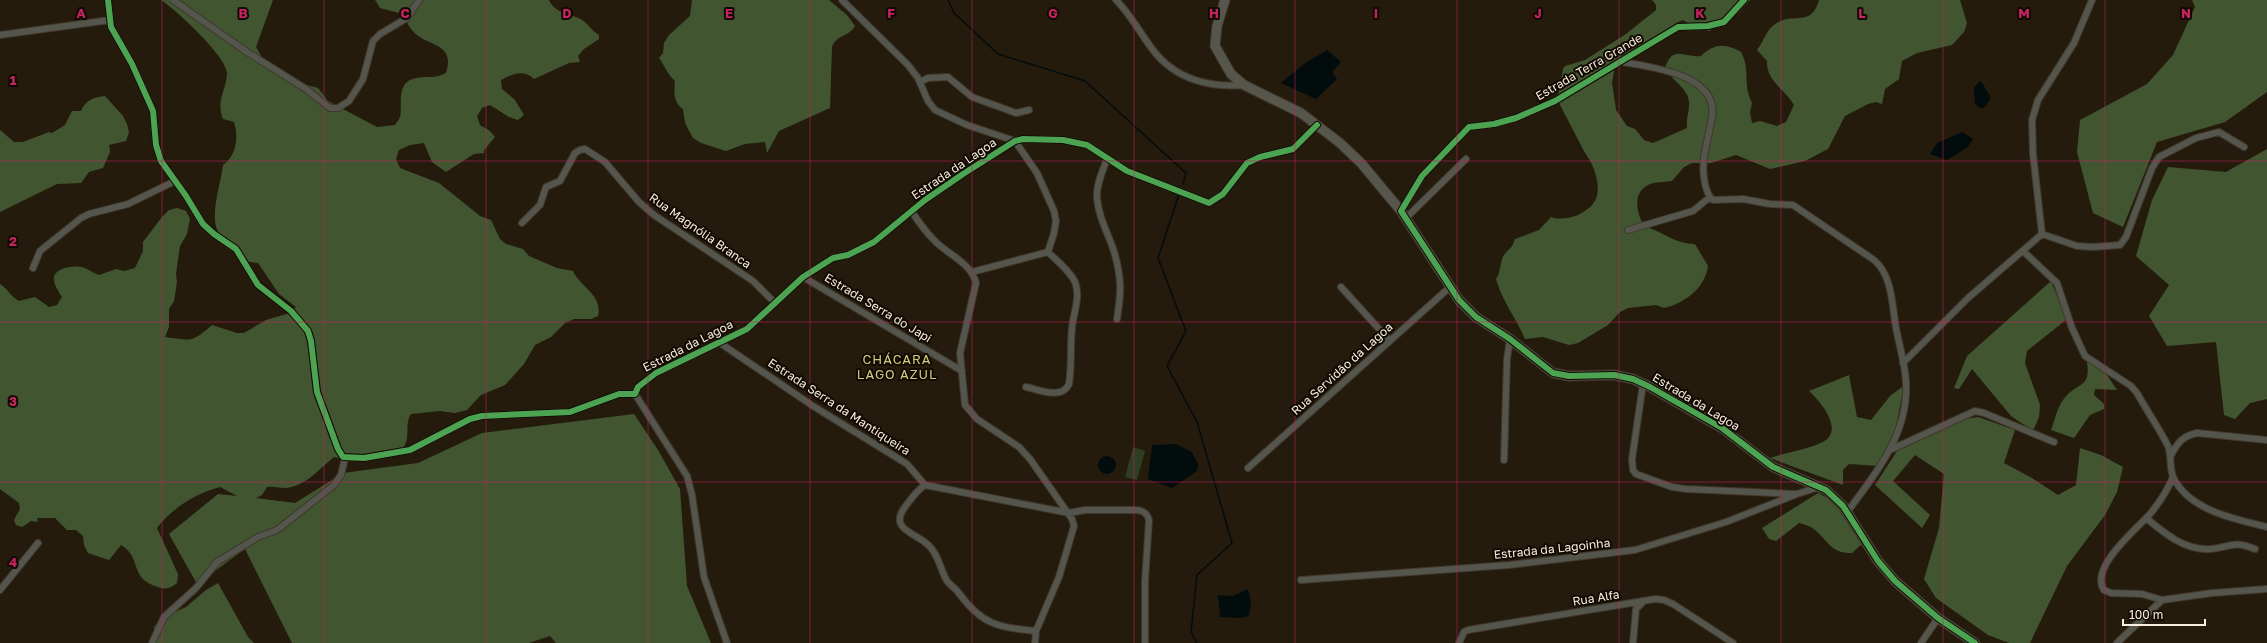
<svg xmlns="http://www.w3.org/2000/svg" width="2267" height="643" font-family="'Golos Text',sans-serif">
  <rect width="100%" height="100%" fill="#241b0c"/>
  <path fill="#2e3e22" d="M 1133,447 L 1145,451 L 1137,480 L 1125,477 Z"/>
  <path fill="#415630" d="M 161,0 L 273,0 L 256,47 L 264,61 L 275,65 L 300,83 L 318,88 L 328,101 L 377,127 L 395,125 C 396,123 399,120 400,117 C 403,105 395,82 416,78 C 428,76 435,79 446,73 C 456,41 426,48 412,30 C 408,26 406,19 403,14 L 380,8 L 375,0 L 549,0 C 556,16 576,13 586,23 C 592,29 591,30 599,35 L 599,39 L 584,49 L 578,56 L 580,62 L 569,63 L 534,79 C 523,69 512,74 501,80 L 502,89 L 515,100 L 524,115 L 518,120 L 509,117 L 490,105 L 482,108 L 477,116 L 480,125 L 490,131 L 495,137 L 484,150 L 484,153 L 474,154 L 446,172 L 432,162 L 424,143 L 410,145 L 399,150 L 396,159 L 400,168 L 439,183 L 480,216 L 491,220 L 500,239 L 506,244 L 523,249 L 529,256 L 557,268 L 573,271 C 580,287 603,295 598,316 L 591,319 L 574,319 L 565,323 L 551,337 L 535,345 L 524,364 L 505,385 L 481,395 L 467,410 L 455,413 L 440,411 L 411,414 C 403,426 413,440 400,451 L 348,460 L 334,457 C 319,469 306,486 286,488 C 279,488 275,486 267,487 L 262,495 L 256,498 L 295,503 L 343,473 L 418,463 L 482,433 L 634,414 L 658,450 L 680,489 L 687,586 L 711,643 L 556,643 L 550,636 L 529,643 L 292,643 L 245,549 L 197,584 L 169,534 L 218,494 L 237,496 L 220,487 C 196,493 171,509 157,528 L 178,574 L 177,583 C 171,588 166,590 158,587 C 128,578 143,558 121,545 L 109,560 L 88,553 L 84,545 L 83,536 L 76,530 L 67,530 L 55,518 L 37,518 L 38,522 L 31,521 L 22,527 L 16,525 L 14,520 L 20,509 L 19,503 L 0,489 L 0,284 C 8,289 10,296 19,301 L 35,297 L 49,307 L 57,305 L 62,297 C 59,292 54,285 54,280 C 52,268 74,265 82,267 C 88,269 93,273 99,275 L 116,269 L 124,271 L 135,268 L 143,251 L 143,242 L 162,217 L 169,210 L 177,208 L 186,211 L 190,219 L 187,234 L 180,246 L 176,274 L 177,282 L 174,301 L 169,309 L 169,327 L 165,337 C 191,340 190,344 212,325 L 237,333 L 244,333 L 266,320 L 290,313 L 296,307 L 279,294 L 258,263 L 243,261 C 235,248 231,245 221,235 C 207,223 221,183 223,165 C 236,156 239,138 234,122 L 223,119 C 216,102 225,92 227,75 C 230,59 175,9 161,0 Z
    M 692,0 L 829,0 L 847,15 L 855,26 C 850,36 836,35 832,47 L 830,108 L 779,131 L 767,153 L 765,142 L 745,144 L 726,151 L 701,143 L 693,138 L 685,123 L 683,109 C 673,103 674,91 675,81 C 667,74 665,66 659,58 L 663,53 L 664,43 L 669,35 L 690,16 Z
    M 1652,0 L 1750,0 L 1738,13 L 1709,31 L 1691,25 L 1683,20 L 1676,23 L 1663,40 C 1643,42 1629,52 1615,65 L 1612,83 L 1616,110 L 1627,126 L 1635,129 L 1644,140 L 1653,143 L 1687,128 C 1686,119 1689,113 1689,105 C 1691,90 1671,80 1665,68 C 1673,44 1684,58 1701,56 C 1714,43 1726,43 1741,52 C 1751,71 1742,83 1752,103 L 1750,112 L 1752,123 L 1760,121 L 1777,126 L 1786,122 L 1794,105 C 1785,89 1766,81 1767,61 L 1757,50 C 1764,41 1767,28 1777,23 C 1794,12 1811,28 1819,0 L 1960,0 L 1967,23 L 1964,32 L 1952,45 L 1917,53 L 1902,61 L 1899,79 L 1885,89 L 1882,104 L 1876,102 L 1868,104 L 1845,116 L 1828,149 L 1805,161 L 1770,169 L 1736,155 L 1711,163 L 1692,163 L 1684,167 L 1672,181 C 1666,182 1658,182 1653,183 C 1631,190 1636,211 1644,226 C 1663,232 1675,244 1695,244 L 1708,266 C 1705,288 1685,303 1664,308 L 1656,305 L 1628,308 L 1620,312 L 1608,325 L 1578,343 L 1569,345 L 1543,337 L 1525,339 C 1516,318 1502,301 1496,279 C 1501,272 1500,261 1504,255 C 1509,248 1512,249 1515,239 L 1539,230 L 1551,217 C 1558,220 1571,218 1578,215 C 1583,212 1589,209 1593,204 C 1604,191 1594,164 1585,153 L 1560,105 L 1558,96 L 1563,69 L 1565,66 L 1585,60 L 1626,34 L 1656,10 L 1656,5 Z
    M 2192,0 L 2267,0 L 2267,92 L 2225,122 L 2157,142 L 2123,227 L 2093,213 L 2077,152 L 2080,120 L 2147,84 L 2173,55 L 2195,7 Z
    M 105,96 L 123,116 L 127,124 L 129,132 L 126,141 L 109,145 L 110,152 L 103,168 L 89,172 L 81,183 L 57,184 L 0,212 L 0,130 L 14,142 L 23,142 L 49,132 L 52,133 L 65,125 L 72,111 L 81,111 C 85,100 95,97 105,96 Z
    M 2267,149 L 2267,399 L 2250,403 L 2235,419 L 2224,415 L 2216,342 L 2167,346 L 2149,316 L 2169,285 L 2136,256 L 2152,200 L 2168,167 L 2226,172 Z
    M 2051,281 L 2067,319 L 2027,351 L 2025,363 L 2040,405 L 2039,417 L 2033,431 L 2011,416 L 1972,369 L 1959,389 L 1954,388 L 1967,356 Z
    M 2086,357 L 2105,372 L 2117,390 L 2095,389 L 2094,395 L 2104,404 L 2104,409 L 2090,415 L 2074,438 L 2051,430 C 2055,420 2057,408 2063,400 C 2077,380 2093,391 2086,357 Z
    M 1849,375 L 1857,417 L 1871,420 L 1890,396 L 1902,387 L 1903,391 L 1895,432 L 1879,466 L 1849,464 L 1843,470 L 1843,485 L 1770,458 C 1785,453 1809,449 1823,442 C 1845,430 1820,401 1809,391 Z
    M 1978,417 L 2015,430 L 2004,463 L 2032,478 L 2058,495 L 2076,485 L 2080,448 L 2101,455 L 2123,467 L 2117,492 L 2105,515 L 2067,566 L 2030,643 L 2009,643 L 1988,635 L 1936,598 L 1924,579 L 1939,528 L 1944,474 L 1915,455 L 1893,481 L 1930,515 L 1922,528 L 1875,485 L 1897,451 L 1965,419 Z
    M 1818,493 C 1839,502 1850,525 1862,544 L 1852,553 C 1823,554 1827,528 1799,523 L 1776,541 L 1769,539 L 1762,528 Z
    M 218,583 L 248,637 L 254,643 L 154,643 L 154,627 L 161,618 L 186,607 L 206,590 Z"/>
  <path fill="#030c0d" d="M 1327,50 L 1341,62 L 1332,72 L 1337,79 L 1316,99 L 1281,83 L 1304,64 Z
    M 1981,81 L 1991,98 L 1984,108 L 1980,108 L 1975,104 L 1974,87 Z
    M 1962,132 L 1973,139 L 1968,147 L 1947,160 L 1930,154 L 1937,143 Z
    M 1176,444 L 1192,452 L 1198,464 L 1197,471 L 1172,488 L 1148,479 L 1152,445 Z
    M1098 465a9 9 0 1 1 18 0a9 9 0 1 1-18 0Z
    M 1248,589 L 1251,602 L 1249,616 L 1240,618 L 1220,617 L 1218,595 L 1233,596 Z"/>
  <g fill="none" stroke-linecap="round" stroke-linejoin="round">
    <path stroke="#030c0d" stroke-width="1.5" d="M 948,0 L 954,13 L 998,54 L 1085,81 L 1186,173 L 1183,184
      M 1179,194 L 1158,258 L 1186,331 L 1167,366 L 1197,422 L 1232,543 L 1197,575 L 1191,632 L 1197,643"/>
    <defs>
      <path id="street" d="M 108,0 L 111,27 L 132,64 L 153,111 L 156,145 L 161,161 L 186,196 L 203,224 L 214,234 L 236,249 L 258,285 L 291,311 L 308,331 L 311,341 L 317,392 L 338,449 L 343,457 L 364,458 L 410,450 L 470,419 L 482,416 L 570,412 L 619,394 L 635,394 L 638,387 L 656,373 L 747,329 L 803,277 L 833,258 L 848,255 L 874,242 L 925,200 L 963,174 L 1015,141 L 1023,139 L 1063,140 L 1087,145 L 1127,171 L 1209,203 L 1223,194 L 1247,163 L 1260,157 L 1293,149 L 1317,125
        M 173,0 L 247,52 L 306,89 L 330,108 L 338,108 L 349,101 L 363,79 L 373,41 L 380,34 L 407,18 L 419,0
        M 842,0 L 908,65 L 918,78 L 928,101 L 935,110 L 967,125 L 1015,141 L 1037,173 L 1054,211 L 1056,221 L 1054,233 L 1048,252 L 972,272
        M 1116,0 C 1131,15 1140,33 1153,50 C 1175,79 1209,88 1244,85
        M 0,35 L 110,20
        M 1622,62 C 1650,67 1719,74 1712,117 C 1709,137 1701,158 1704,178 C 1705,186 1707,195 1713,200 L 1743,199 L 1770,204 L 1793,205 L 1874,260 C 1891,274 1892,301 1895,322 C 1898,342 1905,362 1906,382 C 1909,433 1876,474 1847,512
        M 920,82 L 928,78 L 948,77 L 972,97 L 1016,113 L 1029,110
        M 1107,159 C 1103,170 1096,185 1097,197 C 1098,218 1110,236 1115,255 C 1122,280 1121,294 1117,319
        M 1401,211 L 1422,176 L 1469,127 L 1494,124 L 1516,118 L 1555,101 L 1678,27 L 1708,26 L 1724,22 L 1744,0
        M 912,212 C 918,221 925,231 933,239 C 946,254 971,262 976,283 L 960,353 L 965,405 L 977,419 L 1019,447 L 1030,459 L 1072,519 L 1074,526 L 1059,577 L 1036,631 L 1035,643
        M 1406,218 L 1466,159
        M 522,223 L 540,205 L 546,187 L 560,181 L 575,153 L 580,150 L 585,149 L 605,162 L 639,202 L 654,215 L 753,281 L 774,302
        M 1628,230 L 1693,211 L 1710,197
        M 2042,234 L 2077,246 L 2093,247 L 2120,245 L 2126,237 L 2152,168 L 2159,157 L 2196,138 L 2219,132 L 2244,147
        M 2042,234 L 2033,154 L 2032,120 L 2038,100 L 2074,43 L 2092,0
        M 2023,251 L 2057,283 L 2072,328 L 2085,356 L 2131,386 L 2137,393 C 2147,411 2159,428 2168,446 C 2172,457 2169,470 2174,479 C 2191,511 2235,519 2267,527
        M 33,268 L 40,251 L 81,218 L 89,214 L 128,204 L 175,181
        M 803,277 L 962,371
        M 1341,287 L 1390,341
        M 720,343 L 813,406 L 907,464 L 925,485 L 1069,513 L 1085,510 L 1134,510 C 1142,510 1147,512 1149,520 L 1145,581 L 1145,643
        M 1903,363 L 1968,298 L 2042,234
        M 1643,384 L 1632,459 L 1633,470 L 1636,474 L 1672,487 L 1686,489 L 1797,494 L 1819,487
        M 1026,387 C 1040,390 1062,400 1069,384 C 1072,365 1070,347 1072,328 C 1073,314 1081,297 1075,282 C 1070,271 1057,261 1048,252
        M 635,394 L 687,476 L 692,495 L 704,577 L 727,643
        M 1890,450 L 1975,411 L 1984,413 L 2054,442
        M 2171,455 C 2178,442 2183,436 2197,433 L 2267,440
        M 1504,460 L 1507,359 L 1510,339
        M 1248,468 L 1450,287
        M 925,485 C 916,491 911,499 905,507 C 887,531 920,533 931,548 C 939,557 941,571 947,581 C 950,585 955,588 958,592 C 982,625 997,627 1036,631
        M 2146,518 C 2164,533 2185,551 2211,549 C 2232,547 2232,540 2255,549
        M 1301,580 L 1509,565 L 1635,550 L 1726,522 L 1797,494
        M 0,590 L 38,543
        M 2162,600 L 2142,594 L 2111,593 L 2104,590 C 2089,567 2137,529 2150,514 C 2160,502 2167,491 2173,477
        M 152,643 L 164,617 L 196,588 L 217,562 L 258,537 L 277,530 L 334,485 L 341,475 L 345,458
        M 1459,643 L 1464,632 L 1468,630 L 1655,599 L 1664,600 L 1673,604 L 1733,643
        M 1633,643 L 1636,609 L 1644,601
        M 1921,643 L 1938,618
        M 2117,643 L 2162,600 L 2212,593 L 2267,589"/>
      <path id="secondary" d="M 1225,0 L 1217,26 L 1215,46 L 1231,74 L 1244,85 L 1301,113 L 1340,143 L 1361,163 L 1401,211 L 1459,300 L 1476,317 L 1510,339 L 1553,373 L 1569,376 L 1614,375 L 1633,379 L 1650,387 L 1722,428 L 1773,467 L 1826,490 L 1843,506 L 1878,561 L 1895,581 L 1938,618 L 1975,643"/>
    </defs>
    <use href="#street" stroke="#40382b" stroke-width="8"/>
    <use href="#secondary" stroke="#40382b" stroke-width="11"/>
    <use href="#street" stroke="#54554c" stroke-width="6"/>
    <use href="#secondary" stroke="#57564c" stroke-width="9"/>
    <defs>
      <path id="cycleway" d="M 108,0 L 111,27 L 132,64 L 153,111 L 156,145 L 161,161 L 186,196 L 203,224 L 214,234 L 236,249 L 258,285 L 291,311 L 308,331 L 311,341 L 317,392 L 338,449 L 343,457 L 364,458 L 410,450 L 470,419 L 482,416 L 570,412 L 619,394 L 635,394 L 638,387 L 656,373 L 747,329 L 803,277 L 833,258 L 848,255 L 874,242 L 925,200 L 963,174 L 1015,141 L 1023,139 L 1063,140 L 1087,145 L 1127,171 L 1209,203 L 1223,194 L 1247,163 L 1260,157 L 1293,149 L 1317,125
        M 1744,0 L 1724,22 L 1708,26 L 1678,27 L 1555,101 L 1516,118 L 1494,124 L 1469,127 L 1422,176 L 1401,211 L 1459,300 L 1476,317 L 1510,339 L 1553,373 L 1569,376 L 1614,375 L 1633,379 L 1650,387 L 1722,428 L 1773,467 L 1826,490 L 1843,506 L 1878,561 L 1895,581 L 1938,618 L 1975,643"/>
    </defs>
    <use href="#cycleway" stroke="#110a02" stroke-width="8"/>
    <use href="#cycleway" stroke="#4ca352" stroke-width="6"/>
  </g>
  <path fill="none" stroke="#c52362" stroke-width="1" stroke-opacity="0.55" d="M 162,0 L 162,643M 324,0 L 324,643M 486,0 L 486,643M 648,0 L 648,643M 810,0 L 810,643M 972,0 L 972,643M 1134,0 L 1134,643M 1295,0 L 1295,643M 1457,0 L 1457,643M 1619,0 L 1619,643M 1781,0 L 1781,643M 1943,0 L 1943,643M 2105,0 L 2105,643M 0,161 L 2267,161M 0,322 L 2267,322M 0,482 L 2267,482"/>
  <g text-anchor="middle" stroke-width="4" stroke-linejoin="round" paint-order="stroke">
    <g font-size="12" fill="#f9eede" stroke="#110a02">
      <text transform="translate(1589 67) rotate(-30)" y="4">Estrada Terra Grande</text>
      <text transform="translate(954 169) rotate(-34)" y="4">Estrada da Lagoa</text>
      <text transform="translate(700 231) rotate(35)" y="4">Rua Magnólia Branca</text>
      <text transform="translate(878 308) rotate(31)" y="4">Estrada Serra do Japi</text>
      <text transform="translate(688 346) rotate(-27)" y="4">Estrada da Lagoa</text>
      <text transform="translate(1342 369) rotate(-42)" y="4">Rua Servidão da Lagoa</text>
      <text transform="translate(1696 402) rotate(31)" y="4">Estrada da Lagoa</text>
      <text transform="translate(839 407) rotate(33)" y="4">Estrada Serra da Mantiqueira</text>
      <text transform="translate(1552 549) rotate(-6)" y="4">Estrada da Lagoinha</text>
      <text transform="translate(1596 598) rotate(-9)" y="4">Rua Alfa</text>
    </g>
    <g font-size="13" letter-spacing="1" fill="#cecd7f" stroke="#110a02">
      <text x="897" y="364">CHÁCARA<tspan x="897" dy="15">LAGO AZUL</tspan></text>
    </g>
  </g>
  <g font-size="13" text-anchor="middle" font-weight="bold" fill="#c52362" stroke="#110a02" stroke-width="4" stroke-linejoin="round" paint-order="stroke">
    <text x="81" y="18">A</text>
    <text x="243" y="18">B</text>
    <text x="405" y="18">C</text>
    <text x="567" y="18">D</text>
    <text x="729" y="18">E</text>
    <text x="891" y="18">F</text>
    <text x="1053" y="18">G</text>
    <text x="1214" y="18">H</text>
    <text x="1376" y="18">I</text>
    <text x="1538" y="18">J</text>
    <text x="1700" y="18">K</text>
    <text x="1862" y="18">L</text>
    <text x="2024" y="18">M</text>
    <text x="2186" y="18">N</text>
    <text x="13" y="85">1</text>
    <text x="13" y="246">2</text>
    <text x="13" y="406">3</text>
    <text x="13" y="567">4</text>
  </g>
  <path d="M2123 619v6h82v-6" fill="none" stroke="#f9eede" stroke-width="2"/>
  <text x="2129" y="619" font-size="12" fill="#f9eede" stroke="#110a02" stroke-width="3" paint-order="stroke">100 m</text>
</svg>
